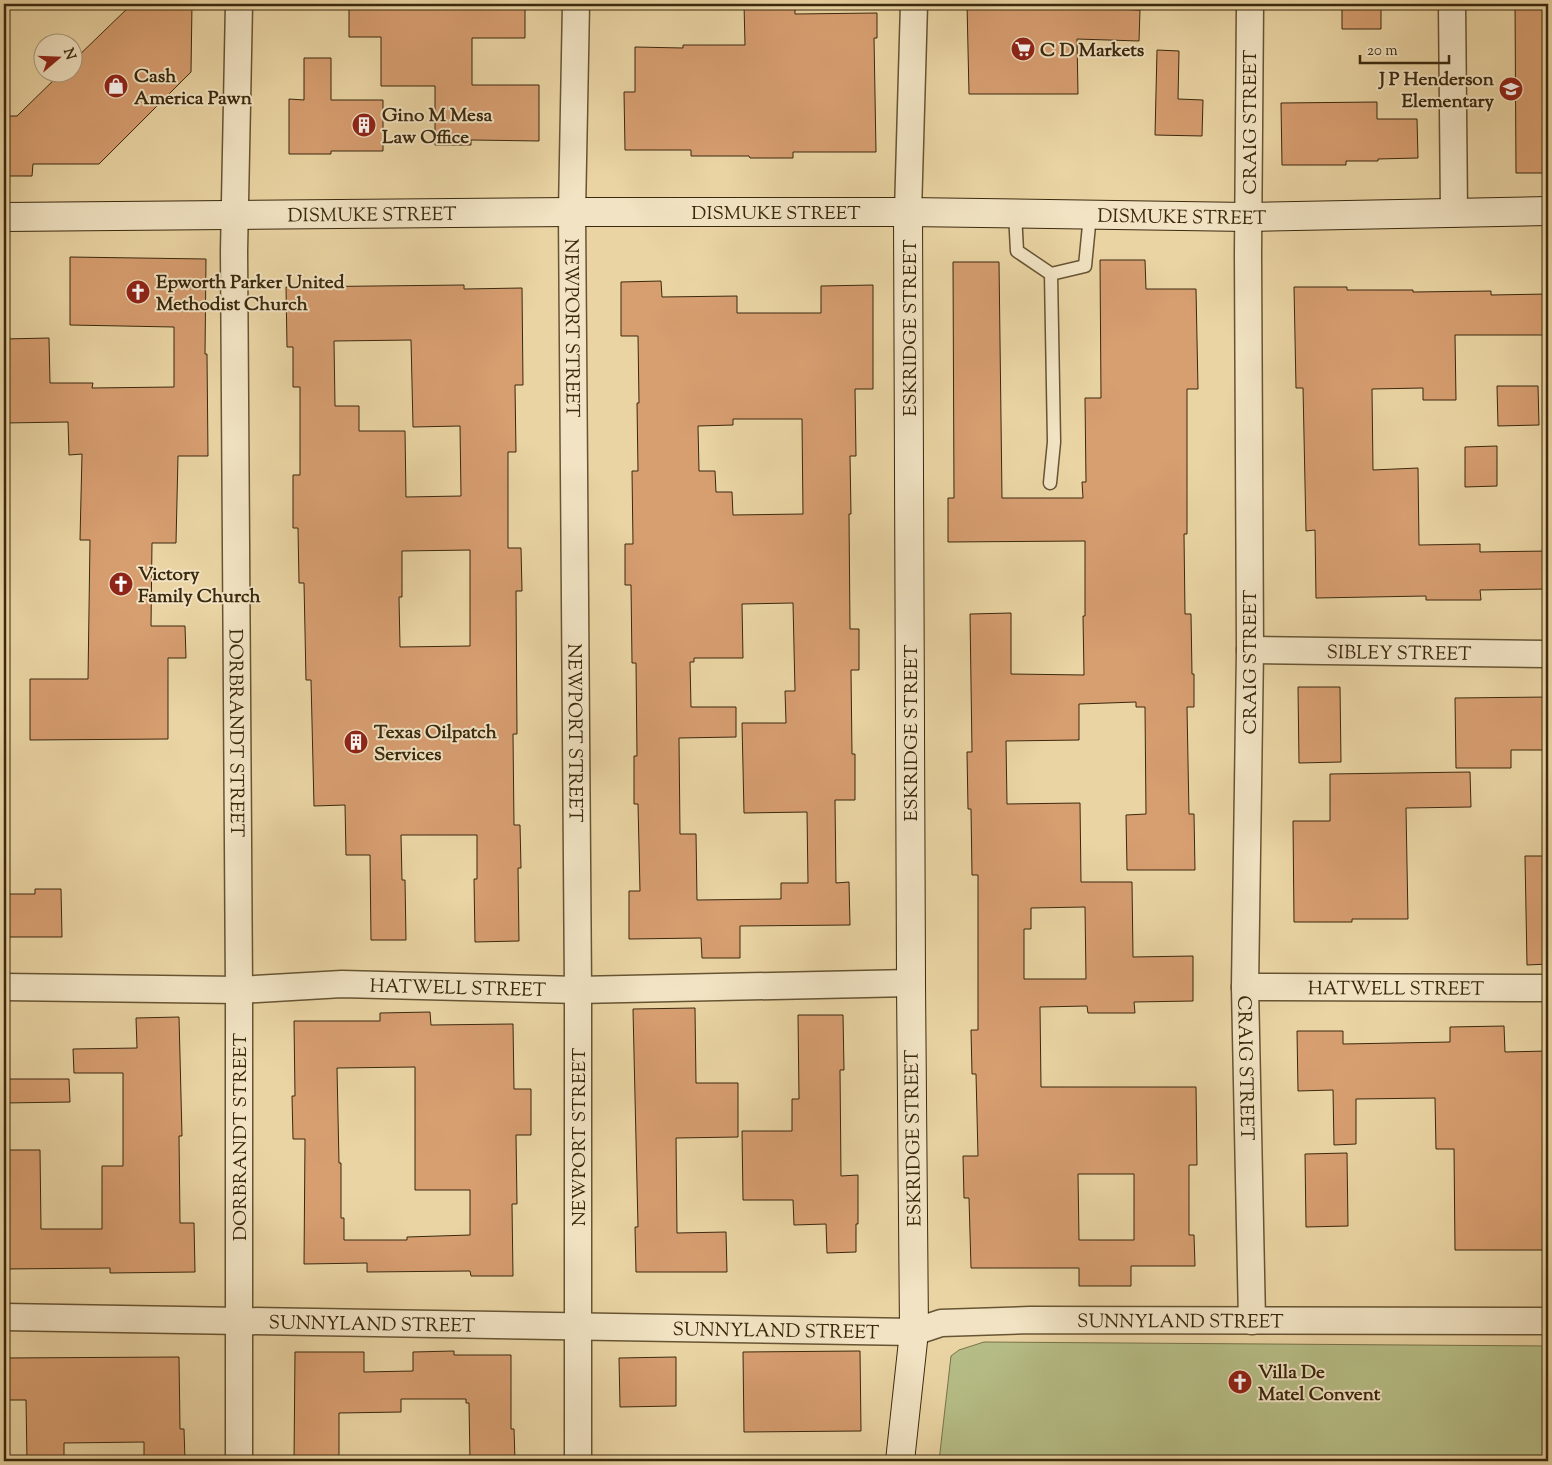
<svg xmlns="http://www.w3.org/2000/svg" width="1552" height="1465" font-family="'Sorts Mill Goudy',serif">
  <rect width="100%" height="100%" fill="#ead4a3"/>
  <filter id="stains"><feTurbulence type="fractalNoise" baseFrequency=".004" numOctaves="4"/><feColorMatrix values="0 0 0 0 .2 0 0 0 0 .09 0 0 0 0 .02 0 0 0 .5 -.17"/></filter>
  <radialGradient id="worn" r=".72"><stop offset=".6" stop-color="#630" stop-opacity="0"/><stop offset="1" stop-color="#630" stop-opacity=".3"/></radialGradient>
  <path fill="#b6bd86" stroke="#78734a" d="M 984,1342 L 1548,1346 L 1548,1461 L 939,1461 L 951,1356 L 959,1350 Z"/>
  <path fill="#d79e70" stroke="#3b290e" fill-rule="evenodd" d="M 132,4 L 192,4 L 191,72 L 99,164 L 33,164 L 32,176 L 4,176 L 4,116 L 17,116 L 62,72 L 72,72 L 72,62 Z
    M 349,4 L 525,4 L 525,38 L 472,38 L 472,85 L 539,85 L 539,141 L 471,140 L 471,145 L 435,145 L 435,86 L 381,86 L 381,37 L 349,37 Z
    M 744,4 L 795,4 L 795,14 L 877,13 L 877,38 L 874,38 L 876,152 L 793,152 L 793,158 L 750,158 L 749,156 L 691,156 L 691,150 L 625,150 L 624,92 L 635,92 L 635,47 L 683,48 L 683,45 L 745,45 Z
    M 967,4 L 1114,4 L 1113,9 L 1140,10 L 1139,41 L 1077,39 L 1078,94 L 969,94 Z
    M 1342,4 L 1381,4 L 1381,29 L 1342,29 Z
    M 1515,4 L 1548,4 L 1548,173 L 1516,173 Z
    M 1157,50 L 1179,51 L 1178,99 L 1203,100 L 1202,136 L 1155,135 Z
    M 304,58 L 331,58 L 331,100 L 383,100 L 383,151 L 331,151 L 331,154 L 289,154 L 289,99 L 304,100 Z
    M 1377,102 L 1377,119 L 1417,119 L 1418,158 L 1378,159 L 1378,161 L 1346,161 L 1346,165 L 1282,165 L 1281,103 Z
    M 70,257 L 206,259 L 205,354 L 207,354 L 208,456 L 178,456 L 176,543 L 152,543 L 151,626 L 185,626 L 186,658 L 168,658 L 168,739 L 30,740 L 30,679 L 88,679 L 90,540 L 80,540 L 82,454 L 69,455 L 68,422 L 4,423 L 4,339 L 49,338 L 50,383 L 93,383 L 92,388 L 174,387 L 174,327 L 70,325 Z
    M 1100,260 L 1145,260 L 1146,289 L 1196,289 L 1198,389 L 1187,389 L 1187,534 L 1184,534 L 1185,614 L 1191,614 L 1192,674 L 1194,674 L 1194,707 L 1187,707 L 1189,814 L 1194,814 L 1195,870 L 1127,870 L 1126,815 L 1146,814 L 1145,707 L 1136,707 L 1136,702 L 1079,704 L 1079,740 L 1006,741 L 1007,804 L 1080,803 L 1081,882 L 1132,882 L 1133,957 L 1193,956 L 1193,1001 L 1134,1002 L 1135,1013 L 1088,1013 L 1087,1006 L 1040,1007 L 1041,1087 L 1196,1087 L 1197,1165 L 1189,1165 L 1189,1235 L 1194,1235 L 1195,1266 L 1131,1266 L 1131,1286 L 1079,1286 L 1079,1268 L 971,1268 L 969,1198 L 964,1198 L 963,1156 L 978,1156 L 976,1074 L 972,1074 L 971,1030 L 978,1030 L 978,875 L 972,875 L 971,809 L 968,809 L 967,752 L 972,752 L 970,614 L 1011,613 L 1011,674 L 1084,675 L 1083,616 L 1085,616 L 1085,541 L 948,542 L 948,498 L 954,498 L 953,262 L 999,262 L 1002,498 L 1083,498 L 1082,482 L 1086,482 L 1085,398 L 1101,398 ZM 1085,907 L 1086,979 L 1024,979 L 1024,929 L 1031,929 L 1031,908 ZM 1078,1174 L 1134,1174 L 1134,1240 L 1079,1240 Z
    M 661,281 L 662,297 L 737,296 L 737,313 L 821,313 L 821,286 L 873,285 L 873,389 L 855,389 L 856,456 L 850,456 L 851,514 L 849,514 L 850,629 L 859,629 L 859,670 L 851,670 L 852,754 L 855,754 L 855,800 L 835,800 L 836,883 L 849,882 L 850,925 L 740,926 L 740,958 L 702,958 L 701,938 L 629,939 L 629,891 L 640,891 L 638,804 L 634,804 L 634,756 L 637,756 L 636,663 L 632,663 L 631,585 L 625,585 L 625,544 L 633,544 L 632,471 L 638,471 L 637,403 L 639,403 L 638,336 L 621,336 L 621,282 ZM 733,419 L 802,419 L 803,514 L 733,515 L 732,492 L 716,492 L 715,471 L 699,471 L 698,426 L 733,425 ZM 793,603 L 795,691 L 785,691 L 786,723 L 742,723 L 744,813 L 807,812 L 808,883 L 781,883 L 781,899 L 697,900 L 696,834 L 680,834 L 679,738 L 736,737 L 736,707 L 691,707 L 690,662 L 694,662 L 694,658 L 743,658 L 742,604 Z
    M 464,285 L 464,289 L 522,288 L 523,385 L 515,385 L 516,452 L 508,452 L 508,548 L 521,548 L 522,591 L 516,591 L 517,734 L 513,734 L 514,825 L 520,825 L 521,868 L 518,868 L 519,941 L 475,942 L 474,879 L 477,879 L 477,835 L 401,835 L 402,880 L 405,880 L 406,940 L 371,940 L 370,855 L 346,855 L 345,805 L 314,806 L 311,680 L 306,680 L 304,583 L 299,583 L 298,528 L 293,528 L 293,475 L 300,475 L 300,387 L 293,387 L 293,347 L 287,347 L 286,287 ZM 411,340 L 413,427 L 460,426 L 461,496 L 406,497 L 405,431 L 359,431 L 359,406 L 335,406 L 334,341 ZM 470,550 L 470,646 L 400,647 L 399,597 L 402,597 L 402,551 Z
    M 1294,287 L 1347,287 L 1347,290 L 1413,290 L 1413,292 L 1491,291 L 1491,295 L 1548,294 L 1548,335 L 1455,335 L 1456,400 L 1423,400 L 1423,388 L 1372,389 L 1373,470 L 1418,468 L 1419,545 L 1480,544 L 1480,552 L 1548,551 L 1548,589 L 1480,590 L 1481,600 L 1426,600 L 1426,596 L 1316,598 L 1315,530 L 1306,531 L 1303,388 L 1296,388 Z
    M 1497,386 L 1538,386 L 1539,425 L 1498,426 Z
    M 1497,446 L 1497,486 L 1465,487 L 1465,447 Z
    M 1298,687 L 1340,687 L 1341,762 L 1299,763 Z
    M 1548,697 L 1548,750 L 1511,750 L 1511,768 L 1456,768 L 1455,698 Z
    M 1470,772 L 1471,807 L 1406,808 L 1408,919 L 1352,919 L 1352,922 L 1294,922 L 1293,821 L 1330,821 L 1330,774 Z
    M 1525,856 L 1548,856 L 1548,964 L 1527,965 Z
    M 35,889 L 61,889 L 62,937 L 4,937 L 4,894 L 35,894 Z
    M 695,1008 L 696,1083 L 738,1083 L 738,1137 L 676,1138 L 677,1233 L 726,1232 L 727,1272 L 636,1272 L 635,1227 L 638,1227 L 633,1009 Z
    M 430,1012 L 431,1025 L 513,1024 L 514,1089 L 531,1089 L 531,1135 L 516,1135 L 517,1204 L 512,1204 L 513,1276 L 471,1276 L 470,1271 L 367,1272 L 367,1263 L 304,1264 L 305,1139 L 293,1139 L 292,1096 L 295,1096 L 294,1021 L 380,1021 L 380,1013 ZM 415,1067 L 415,1190 L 470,1190 L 470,1235 L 407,1237 L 407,1240 L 344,1240 L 344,1218 L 341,1218 L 341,1163 L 339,1163 L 337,1068 Z
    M 798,1015 L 843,1015 L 844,1070 L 840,1070 L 841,1176 L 858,1175 L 858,1224 L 856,1224 L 856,1252 L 827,1253 L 826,1224 L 794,1225 L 793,1200 L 743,1200 L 742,1131 L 792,1131 L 792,1099 L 799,1099 Z
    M 179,1017 L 182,1136 L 179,1136 L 180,1223 L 194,1223 L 195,1272 L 110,1273 L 110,1268 L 4,1269 L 4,1150 L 40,1150 L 41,1229 L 102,1229 L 102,1166 L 123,1166 L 123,1073 L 74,1073 L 73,1049 L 137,1048 L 136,1018 Z
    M 1504,1026 L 1505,1052 L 1548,1051 L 1548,1250 L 1455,1250 L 1454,1149 L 1436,1149 L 1435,1098 L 1356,1099 L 1356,1144 L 1334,1145 L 1333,1090 L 1298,1091 L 1297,1031 L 1343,1031 L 1343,1044 L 1450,1042 L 1450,1027 Z
    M 4,1079 L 69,1079 L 70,1102 L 4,1103 Z
    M 1347,1153 L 1348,1226 L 1306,1227 L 1305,1154 Z
    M 454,1351 L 454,1355 L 511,1355 L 511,1429 L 514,1429 L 515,1461 L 470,1461 L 469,1403 L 466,1403 L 466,1399 L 401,1399 L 401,1412 L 339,1413 L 339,1461 L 294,1461 L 295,1352 L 364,1352 L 364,1372 L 413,1371 L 413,1352 Z
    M 860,1351 L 861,1431 L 744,1432 L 743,1352 Z
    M 179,1357 L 180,1429 L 184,1429 L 185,1461 L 144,1461 L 144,1442 L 64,1443 L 64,1461 L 27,1461 L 26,1400 L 4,1400 L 4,1358 Z
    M 676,1357 L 676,1406 L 620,1407 L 619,1358 Z"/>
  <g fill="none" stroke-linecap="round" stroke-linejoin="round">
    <defs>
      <path id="lane" d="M 1015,213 L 1017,251 L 1051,274
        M 1050,483 L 1054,442 L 1051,274 L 1085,266 L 1090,215"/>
      <g id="street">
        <path id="s1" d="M 239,4 L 234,251 L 239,990 L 239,1461"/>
        <path id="s2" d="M 576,4 L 572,212 L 578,990 L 578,1461"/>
        <path id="s3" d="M 1250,4 L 1248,254 L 1250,650 L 1245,987 L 1252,1321"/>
        <path d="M 1452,4 L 1454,213"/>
        <path d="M 908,212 L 914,4"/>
        <path id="s4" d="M 1250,650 L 1548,654"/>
        <path id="s5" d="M 4,987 L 239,990 L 342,984 L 578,990 L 911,983"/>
        <path id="s6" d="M 1245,987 L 1548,988"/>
        <path id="s7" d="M 4,1317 L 914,1332 L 941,1323 L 1030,1320 L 1548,1321"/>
      </g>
      <g id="secondary">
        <path id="s8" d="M 4,217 L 572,212 L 908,212 L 1248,217 L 1548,211"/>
        <path d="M 900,1461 L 914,1332 L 911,983 L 908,212"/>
      </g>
    </defs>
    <use href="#lane" stroke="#675433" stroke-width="15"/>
    <use href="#street" stroke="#675433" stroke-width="29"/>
    <use href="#secondary" stroke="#3b290e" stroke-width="30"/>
    <use href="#lane" stroke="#f1e3c3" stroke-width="12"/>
    <use href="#street" stroke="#f1e3c3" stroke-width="26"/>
    <use href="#secondary" stroke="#f1e3c3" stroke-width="28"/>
  </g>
  <defs>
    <symbol id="supermarket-disc" viewBox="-11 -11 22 22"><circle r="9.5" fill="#8f2418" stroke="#f1e3c3"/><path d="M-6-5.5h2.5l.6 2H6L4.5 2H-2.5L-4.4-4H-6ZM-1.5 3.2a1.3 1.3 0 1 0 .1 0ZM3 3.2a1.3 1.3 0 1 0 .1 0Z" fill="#fff"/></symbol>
    <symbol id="shop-disc" viewBox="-11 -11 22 22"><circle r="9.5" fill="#8f2418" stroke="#f1e3c3"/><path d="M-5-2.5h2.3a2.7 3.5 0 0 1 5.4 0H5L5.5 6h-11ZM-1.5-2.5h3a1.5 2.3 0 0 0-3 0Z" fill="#fff"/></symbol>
    <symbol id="school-disc" viewBox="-11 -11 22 22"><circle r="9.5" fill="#8f2418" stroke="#f1e3c3"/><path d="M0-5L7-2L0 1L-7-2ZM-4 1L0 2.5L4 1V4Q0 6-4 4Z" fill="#fff"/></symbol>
    <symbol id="building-disc" viewBox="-11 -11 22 22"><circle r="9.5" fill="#8f2418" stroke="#f1e3c3"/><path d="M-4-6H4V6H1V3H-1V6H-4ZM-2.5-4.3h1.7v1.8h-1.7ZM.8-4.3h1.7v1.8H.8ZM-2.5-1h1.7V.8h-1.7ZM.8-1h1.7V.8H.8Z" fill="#fff"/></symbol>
    <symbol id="church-disc" viewBox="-11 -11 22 22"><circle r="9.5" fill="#8f2418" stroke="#f1e3c3"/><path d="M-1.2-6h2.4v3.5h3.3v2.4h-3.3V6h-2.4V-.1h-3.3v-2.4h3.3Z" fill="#fff"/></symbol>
  </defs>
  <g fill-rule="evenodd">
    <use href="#supermarket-disc" x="1009" y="35" width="28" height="28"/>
    <use href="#shop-disc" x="102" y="72" width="28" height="28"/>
    <use href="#school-disc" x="1497" y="75" width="28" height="28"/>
    <use href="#building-disc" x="350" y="111" width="28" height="28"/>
    <use href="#church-disc" x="124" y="278" width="28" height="28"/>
    <use href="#church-disc" x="107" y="570" width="28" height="28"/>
    <use href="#building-disc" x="342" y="728" width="28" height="28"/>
    <use href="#church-disc" x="1226" y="1368" width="28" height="28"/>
  </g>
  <g text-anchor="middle" stroke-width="4" stroke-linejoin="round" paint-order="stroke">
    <g font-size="19" font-weight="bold" fill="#3b290e" stroke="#f1e3c3" text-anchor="start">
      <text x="1040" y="56">C D Markets</text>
      <text x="134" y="82">Cash<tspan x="134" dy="22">America Pawn</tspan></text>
      <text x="1494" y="85" text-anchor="end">J P Henderson<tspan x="1494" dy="22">Elementary</tspan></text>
      <text x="382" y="121">Gino M Mesa<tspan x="382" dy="22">Law Office</tspan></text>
      <text x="156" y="288">Epworth Parker United<tspan x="156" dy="22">Methodist Church</tspan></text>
      <text x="138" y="580">Victory<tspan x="138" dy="22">Family Church</tspan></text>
      <text x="374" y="738">Texas Oilpatch<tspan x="374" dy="22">Services</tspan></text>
      <text x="1258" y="1378">Villa De<tspan x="1258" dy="22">Matel Convent</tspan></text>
    </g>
    <g font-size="19" fill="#3b290e" stroke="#f1e3c3">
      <text transform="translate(1249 122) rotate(-90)" y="7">CRAIG STREET</text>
      <text dy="7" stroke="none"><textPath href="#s8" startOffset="772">DISMUKE STREET</textPath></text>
      <text dy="7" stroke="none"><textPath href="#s8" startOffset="368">DISMUKE STREET</textPath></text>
      <text dy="7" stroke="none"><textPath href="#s8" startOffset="1178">DISMUKE STREET</textPath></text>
      <text dy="7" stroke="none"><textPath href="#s2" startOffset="324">NEWPORT STREET</textPath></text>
      <text transform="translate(909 328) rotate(-90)" y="7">ESKRIDGE STREET</text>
      <text dy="7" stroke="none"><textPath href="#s4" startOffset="149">SIBLEY STREET</textPath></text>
      <text transform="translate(1249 662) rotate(-90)" y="7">CRAIG STREET</text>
      <text dy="7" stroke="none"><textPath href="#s1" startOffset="729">DORBRANDT STREET</textPath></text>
      <text dy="7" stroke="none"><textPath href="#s2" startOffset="729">NEWPORT STREET</textPath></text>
      <text transform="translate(910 733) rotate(-90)" y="7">ESKRIDGE STREET</text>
      <text dy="7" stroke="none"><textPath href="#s5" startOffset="454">HATWELL STREET</textPath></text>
      <text dy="7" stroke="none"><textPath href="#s6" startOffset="151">HATWELL STREET</textPath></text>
      <text dy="7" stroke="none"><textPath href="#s3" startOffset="1064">CRAIG STREET</textPath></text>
      <text transform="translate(239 1137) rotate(-90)" y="7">DORBRANDT STREET</text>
      <text transform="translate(578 1137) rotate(-90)" y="7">NEWPORT STREET</text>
      <text transform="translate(912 1138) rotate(-91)" y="7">ESKRIDGE STREET</text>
      <text dy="7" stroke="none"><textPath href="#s7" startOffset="1178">SUNNYLAND STREET</textPath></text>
      <text dy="7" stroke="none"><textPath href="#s7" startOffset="368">SUNNYLAND STREET</textPath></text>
      <text dy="7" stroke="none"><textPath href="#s7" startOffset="772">SUNNYLAND STREET</textPath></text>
    </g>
  </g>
  <rect width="1552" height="1465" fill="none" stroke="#ead4a3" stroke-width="20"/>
  <rect x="5" y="5" width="1542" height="1455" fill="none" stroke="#3b290e" stroke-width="2.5"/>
  <rect x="10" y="10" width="1532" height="1445" fill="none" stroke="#3b290e"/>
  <g transform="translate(58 58) rotate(71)"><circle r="24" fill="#f1e3c3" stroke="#a8997b"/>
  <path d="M0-4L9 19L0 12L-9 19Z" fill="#8f2418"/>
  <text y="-8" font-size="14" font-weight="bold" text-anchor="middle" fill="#3b290e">N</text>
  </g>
  <path d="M1360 55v8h89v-8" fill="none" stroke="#3b290e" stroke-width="2.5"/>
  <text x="1367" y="55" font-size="15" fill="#3b290e" stroke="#f1e3c3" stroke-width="4" paint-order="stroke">20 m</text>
  <rect width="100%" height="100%" filter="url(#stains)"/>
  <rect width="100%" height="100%" fill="url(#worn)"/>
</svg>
